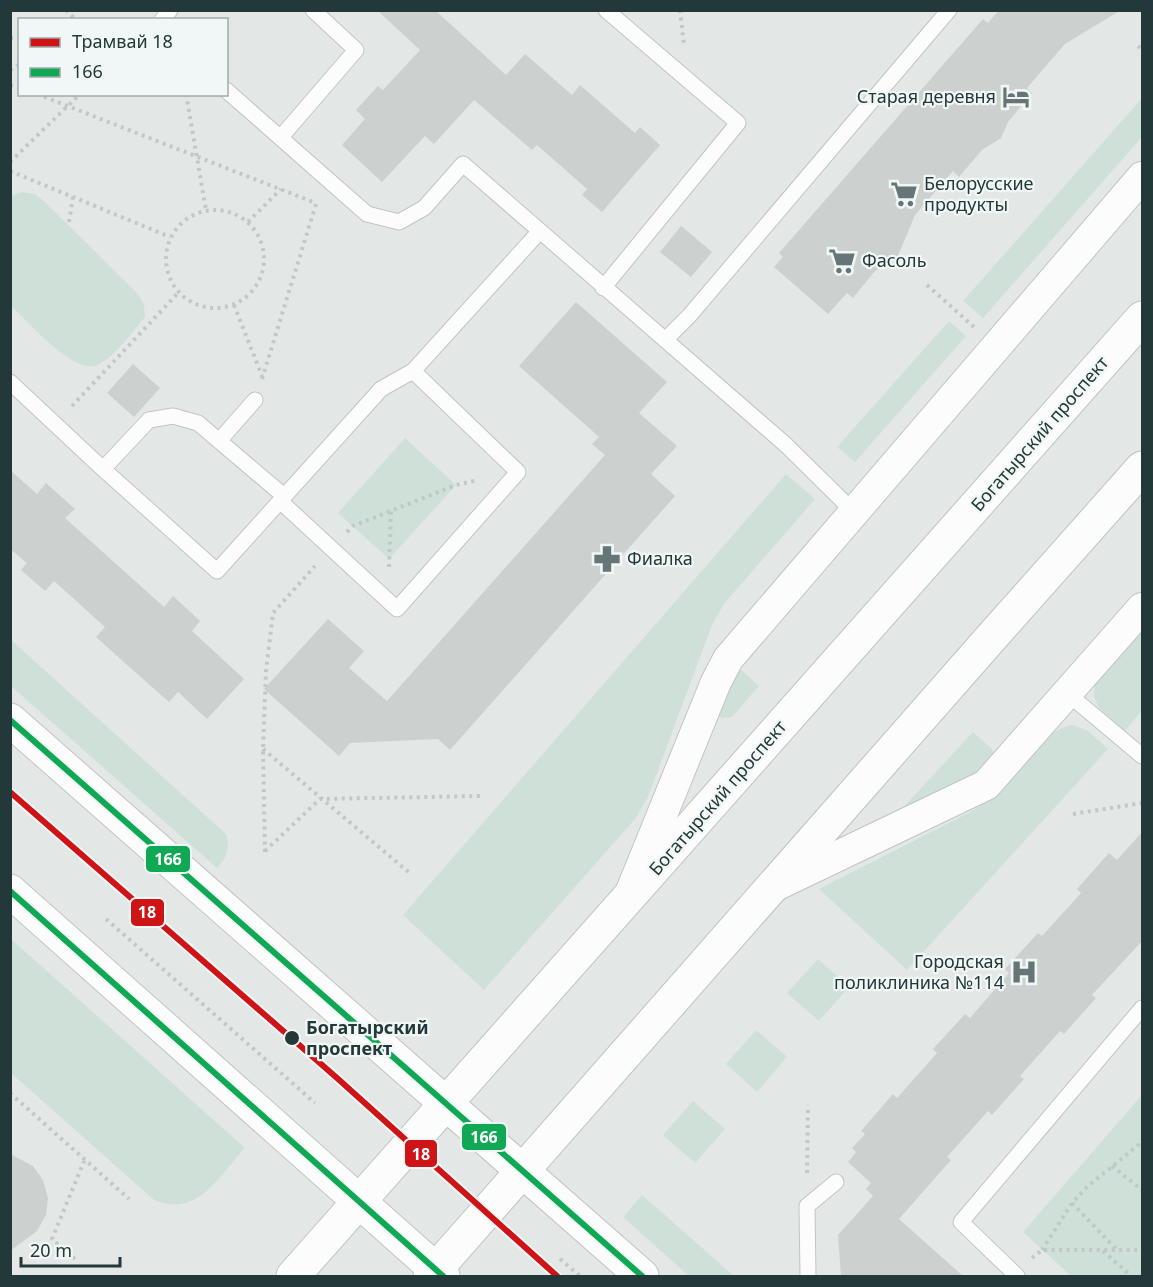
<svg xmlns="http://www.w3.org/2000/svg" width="1153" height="1287" font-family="'Noto Sans',sans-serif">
  <rect width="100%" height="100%" fill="#e3e8e7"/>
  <path fill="#cee0d8" d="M 1142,98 L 1142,137 L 983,318 L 963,301 Z
    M 22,192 L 35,194 L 44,201 L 138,294 L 144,305 L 145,317 C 134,331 111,361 95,366 C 72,372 27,321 11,306 L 11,196 Z
    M 949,321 L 966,336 L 855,462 L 837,447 Z
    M 405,438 L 456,485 L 389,559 L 338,513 Z
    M 786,474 L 815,499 L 724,604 L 712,625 L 648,797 L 635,819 L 484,990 L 403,915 Z
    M 1142,623 L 1142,710 L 1125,731 L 1099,708 L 1094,696 L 1095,680 Z
    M 11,640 L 226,834 C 230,849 228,856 217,868 L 11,686 Z
    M 739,668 L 759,686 L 732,717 L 722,718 L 716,715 Z
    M 1072,725 L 1087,730 L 1108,749 L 907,970 L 819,889 L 976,809 C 1007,786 1035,732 1072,725 Z
    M 973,732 L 992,749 L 994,754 L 982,770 L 898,813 Z
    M 11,939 L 245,1148 C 218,1177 198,1218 154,1200 L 11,1073 Z
    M 818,959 L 849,987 L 819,1021 L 787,993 Z
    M 756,1030 L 787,1057 L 757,1092 L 726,1064 Z
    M 1142,1095 L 1142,1276 L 1071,1276 L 1023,1232 Z
    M 693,1101 L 725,1129 L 695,1163 L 663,1135 Z
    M 642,1195 L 734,1276 L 689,1276 L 623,1217 Z"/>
  <path fill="#ccd1d0" d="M 377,10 L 435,10 L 506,75 L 525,54 L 572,95 L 580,85 L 635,133 L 640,127 L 660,145 L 602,212 L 582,195 L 587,189 L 537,145 L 532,150 L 474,100 L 434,144 L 425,136 L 382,182 L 342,145 L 365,119 L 356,110 L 378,86 L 383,90 L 420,50 Z
    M 999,10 L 1121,10 L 1065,44 L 1027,88 L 1032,93 L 1008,122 L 1001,138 L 982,150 L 959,177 L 953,171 L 915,215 L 897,258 L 875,271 L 853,298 L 847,293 L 828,314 L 774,267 L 783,257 L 779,253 L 983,19 L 988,23 Z
    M 681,226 L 712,252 L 691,277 L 660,252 Z
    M 576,302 L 667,382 L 639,413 L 677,446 L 651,474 L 675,496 L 450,750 L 438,739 L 350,743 L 339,756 L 264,689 L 328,619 L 364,651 L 349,668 L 387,701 L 605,455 L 592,444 L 599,437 L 519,366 Z
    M 133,364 L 160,388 L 134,417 L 107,393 Z
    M 10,470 L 37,494 L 46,483 L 75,509 L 65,518 L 164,607 L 173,596 L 200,621 L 192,631 L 244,679 L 207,719 L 178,692 L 169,702 L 126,664 L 96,637 L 105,627 L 54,581 L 45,591 L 21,570 L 27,563 L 10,549 Z
    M 1143,831 L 1143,940 L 1092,995 L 1096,998 L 1064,1034 L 1060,1031 L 1020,1076 L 1024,1079 L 992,1115 L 988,1111 L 947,1157 L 951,1160 L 899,1219 L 963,1276 L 841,1276 L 838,1235 L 873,1196 L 866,1189 L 871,1183 L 848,1162 L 856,1152 L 852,1148 L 865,1134 L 861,1131 L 893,1094 L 897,1098 L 937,1053 L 933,1049 L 965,1014 L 970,1018 L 1009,973 L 1005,969 L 1038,933 L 1042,936 L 1081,893 L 1077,889 L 1109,853 L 1117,860 Z
    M 10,1154 L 33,1166 L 43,1180 L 48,1198 L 46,1215 L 37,1231 L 10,1251 Z"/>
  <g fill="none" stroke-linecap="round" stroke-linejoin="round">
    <defs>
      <path id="service" d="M 162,20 L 170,10
        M 226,90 L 367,214 L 399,222 L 424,208 L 463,164 L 786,445 L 854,512
        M 281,137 L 356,50 L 313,10
        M 603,288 L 738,123 L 606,10
        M 665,340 L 690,315 L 949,10
        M 10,382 L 103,469 L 217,571 L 381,389 L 413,371 L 540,231
        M 219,441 L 255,400
        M 103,469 L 149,420 L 173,416 L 198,423 L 284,496
        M 280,501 L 397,609 L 518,472 L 413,371
        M 1067,693 L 1142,756
        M 808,1276 L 807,1206 L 836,1182
        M 1017,1276 L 961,1222 L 1142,1008"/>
      <path id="minor" d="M 771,888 L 986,785 L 1142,608
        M 631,891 L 716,682 L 728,659 L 1142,177"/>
      <path id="tertiary" d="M 10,720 L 642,1276
        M 10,891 L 443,1276"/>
      <path id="secondary" d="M 293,1276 L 1142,318
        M 430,1276 C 666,1006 903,736 1142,468"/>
    </defs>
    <use href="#service" stroke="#c0c5c4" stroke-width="17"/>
    <use href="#minor" stroke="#c0c5c4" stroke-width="32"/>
    <use href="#tertiary" stroke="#c0c5c4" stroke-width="35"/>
    <use href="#secondary" stroke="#bdc4c3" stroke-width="35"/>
    <path stroke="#c0c8c8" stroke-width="4" stroke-dasharray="3 4.5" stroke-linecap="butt" d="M 66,10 L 76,20
      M 680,10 L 684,45
      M 10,38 L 20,38
      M 1138,46 L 1142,50
      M 10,70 L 20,64
      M 10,85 L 20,88
      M 37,94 L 313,202
      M 186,94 L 206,210
      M 10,162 L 80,94
      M 10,171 L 170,237
      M166 259a49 49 0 1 1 98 0a49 49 0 1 1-98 0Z
      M 69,222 L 73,197
      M 248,222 L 281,189
      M 927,285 L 974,327
      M 234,305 L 262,376
      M 262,379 L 317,201
      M 72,406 L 178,293
      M 347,532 L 353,526 L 456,485 L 478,480
      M 389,567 L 391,511
      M 263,749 L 412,875
      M 1073,814 L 1142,803
      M 265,851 L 320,799 L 481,796
      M 265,852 L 263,749 L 266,671 L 273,613 L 315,566
      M 106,919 L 315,1103
      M 10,1093 L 129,1199
      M 1112,1166 L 1142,1190
      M 807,1173 L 808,1105
      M 1072,1203 L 1116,1249
      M 1042,1250 L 1072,1203 L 1086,1188 L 1142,1142
      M 1103,1251 L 1131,1276
      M 1032,1258 L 1042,1250 L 1142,1250
      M 75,1259 L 52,1239 L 85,1159
      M 560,1259 L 580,1276"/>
    <use href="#service" stroke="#fbfcfb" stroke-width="15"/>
    <use href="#minor" stroke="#fbfcfb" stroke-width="30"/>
    <use href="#tertiary" stroke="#fbfcfb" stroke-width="33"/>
    <use href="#secondary" stroke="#fbfcfb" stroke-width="33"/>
    <defs>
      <path id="bus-1" d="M 10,720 L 642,1276
        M 10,891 L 443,1276"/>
    </defs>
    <use href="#bus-1" stroke="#f1f7f6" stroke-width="10"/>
    <use href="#bus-1" stroke="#10a855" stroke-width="6"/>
    <defs>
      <path id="tram-1" d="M 10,792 L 337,1078 L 557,1276"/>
    </defs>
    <use href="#tram-1" stroke="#f1f7f6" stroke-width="10"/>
    <use href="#tram-1" stroke="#ce1417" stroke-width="6"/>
  </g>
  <defs>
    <symbol id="hotel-bare" viewBox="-9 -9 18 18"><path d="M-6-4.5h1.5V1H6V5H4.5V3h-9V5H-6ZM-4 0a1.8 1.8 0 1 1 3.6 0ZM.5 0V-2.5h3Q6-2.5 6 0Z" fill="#667676" stroke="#f1f7f6" stroke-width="2.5" paint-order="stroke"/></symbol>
    <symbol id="supermarket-bare" viewBox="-9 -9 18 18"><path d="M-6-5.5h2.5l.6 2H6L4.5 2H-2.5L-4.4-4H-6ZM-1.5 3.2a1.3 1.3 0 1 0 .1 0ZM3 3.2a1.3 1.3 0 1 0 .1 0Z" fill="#667676" stroke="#f1f7f6" stroke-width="2.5" paint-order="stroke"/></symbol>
    <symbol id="pharmacy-bare" viewBox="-9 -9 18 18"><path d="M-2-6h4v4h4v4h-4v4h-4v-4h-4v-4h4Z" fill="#667676" stroke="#f1f7f6" stroke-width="2.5" paint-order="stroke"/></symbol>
    <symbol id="hospital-bare" viewBox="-9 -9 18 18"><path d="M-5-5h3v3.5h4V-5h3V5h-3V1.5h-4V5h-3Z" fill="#667676" stroke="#f1f7f6" stroke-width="2.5" paint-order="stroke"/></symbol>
  </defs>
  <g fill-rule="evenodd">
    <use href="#hotel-bare" x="997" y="78" width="38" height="38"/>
    <use href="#supermarket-bare" x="885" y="175" width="38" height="38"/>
    <use href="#supermarket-bare" x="823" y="242" width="38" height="38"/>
    <use href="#pharmacy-bare" x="588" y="540" width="38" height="38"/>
    <use href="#hospital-bare" x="1005" y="953" width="38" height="38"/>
  </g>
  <circle fill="#233939" stroke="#f1f7f6" stroke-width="2" cx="292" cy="1038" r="8"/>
  <g text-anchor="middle" stroke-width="4.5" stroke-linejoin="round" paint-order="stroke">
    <g font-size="18" fill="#233939" stroke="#f1f7f6" text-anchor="start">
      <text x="996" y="103" text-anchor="end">Старая деревня</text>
      <text x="924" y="190">Белорусские<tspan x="924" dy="21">продукты</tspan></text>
      <text x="862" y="267">Фасоль</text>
      <text x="627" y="565">Фиалка</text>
      <text x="1004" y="968" text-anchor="end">Городская<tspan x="1004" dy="21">поликлиника №114</tspan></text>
    </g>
    <g font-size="18" fill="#233939" stroke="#f1f7f6">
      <text transform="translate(1040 434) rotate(-49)" y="6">Богатырский проспект</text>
      <text transform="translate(718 798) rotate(-49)" y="6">Богатырский проспект</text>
    </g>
    <g font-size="18" font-weight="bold" fill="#233939" stroke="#f1f7f6" text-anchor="start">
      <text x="306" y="1034">Богатырский<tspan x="306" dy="21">проспект</tspan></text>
    </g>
  </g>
  <g stroke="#f1f7f6" stroke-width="2">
    <rect x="145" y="845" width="46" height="28" rx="6" fill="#10a855"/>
    <rect x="130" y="898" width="35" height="29" rx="6" fill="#ce1417"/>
    <rect x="461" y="1123" width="46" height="28" rx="6" fill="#10a855"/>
    <rect x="404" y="1139" width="34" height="29" rx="6" fill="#ce1417"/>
  </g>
  <g font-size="16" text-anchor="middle" font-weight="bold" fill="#fff">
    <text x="168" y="865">166</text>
    <text x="147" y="918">18</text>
    <text x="484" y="1143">166</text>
    <text x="421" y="1160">18</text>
  </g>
  <rect width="1153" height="1287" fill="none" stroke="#233939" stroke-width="24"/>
  <rect x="18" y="18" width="210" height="78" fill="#f1f7f6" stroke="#9fabaa" stroke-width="1.5"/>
  <rect x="30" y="38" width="30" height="9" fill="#ce1417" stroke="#9fabaa" stroke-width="1.5"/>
  <text x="72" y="48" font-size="18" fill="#233939">Трамвай 18</text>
  <rect x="30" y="68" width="30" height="9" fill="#10a855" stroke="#9fabaa" stroke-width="1.5"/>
  <text x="72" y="78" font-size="18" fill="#233939">166</text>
  <path d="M21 1257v9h99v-9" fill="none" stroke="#233939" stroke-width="3"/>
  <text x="30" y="1257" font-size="18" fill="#233939" stroke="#f1f7f6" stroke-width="4.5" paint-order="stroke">20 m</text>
</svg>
